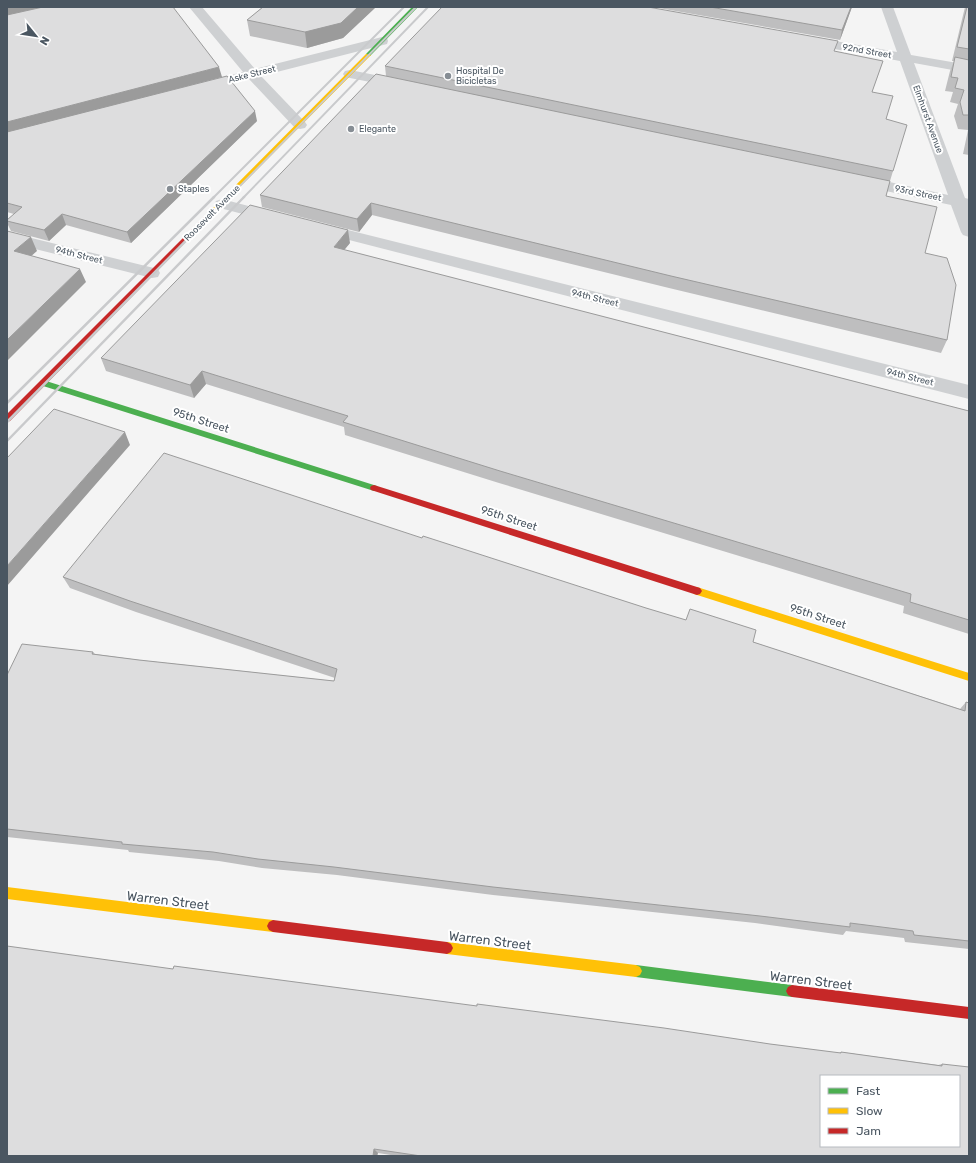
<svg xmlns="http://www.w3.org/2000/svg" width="976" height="1163" font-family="Rubik,sans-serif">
  <rect width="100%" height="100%" fill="#f4f4f4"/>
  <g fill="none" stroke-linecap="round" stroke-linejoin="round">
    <path fill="#ced0d2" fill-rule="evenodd" d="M 189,7 L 202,7 L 255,69 L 382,37 L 387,38 L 388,41 L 387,44 L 261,76 L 305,122 L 307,125 L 305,128 L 300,129 L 295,128 L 249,79 L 201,91 L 196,90 L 194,87 L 196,84 L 243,72 Z
      M 881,7 L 893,7 L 911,55 L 969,65 L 969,73 L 914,63 L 965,198 L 969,199 L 969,237 L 963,235 L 961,232 L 951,205 L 858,185 L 853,183 L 850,180 L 853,177 L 858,175 L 948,195 L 900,61 L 807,44 L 802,43 L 801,40 L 802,37 L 807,36 L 897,52 Z
      M 350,70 L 405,81 L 407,84 L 405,87 L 400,88 L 345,77 L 343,74 L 345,71 Z
      M 222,199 L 279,214 L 281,217 L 279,220 L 273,222 L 216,207 L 214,204 L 216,201 Z
      M 320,223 L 969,385 L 969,399 L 314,231 L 312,228 L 314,225 Z
      M 7,232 L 158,269 L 160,273 L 158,277 L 152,278 L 7,242 Z"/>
    <path fill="#4caf50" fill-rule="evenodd" d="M 412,7 L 418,7 L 370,56 L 366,56 L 366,54 Z
      M 43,380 L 377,486 L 378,488 L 374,491 L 40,385 L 40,381 Z
      M 636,965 L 792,985 L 796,987 L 798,991 L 796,995 L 792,997 L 636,977 L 632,975 L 630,971 L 632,967 Z"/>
    <path fill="#ffc107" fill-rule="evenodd" d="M 366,54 L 371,55 L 215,212 L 211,212 L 211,210 Z
      M 697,587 L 969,673 L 969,681 L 694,594 L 692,591 L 694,588 Z
      M 7,887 L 273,920 L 277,922 L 279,926 L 277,930 L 273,932 L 7,899 Z
      M 447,942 L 636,965 L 640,967 L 642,971 L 640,975 L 636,977 L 447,954 L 443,952 L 441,948 L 443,944 Z"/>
    <path fill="#c62828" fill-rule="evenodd" d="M 213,209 L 216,211 L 215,212 L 10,421 L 7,422 L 7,414 L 211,210 Z
      M 374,485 L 697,587 L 700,588 L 702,591 L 700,594 L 697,595 L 371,490 L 370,488 L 371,486 Z
      M 273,920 L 447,942 L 451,944 L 453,948 L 451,952 L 447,954 L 273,932 L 269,930 L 267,926 L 269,922 Z
      M 792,985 L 969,1007 L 969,1019 L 792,997 L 788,995 L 786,991 L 788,987 Z"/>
    <path stroke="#c9cacc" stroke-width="2" d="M 213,198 L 404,7
      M 228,198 L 416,7
      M 243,198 L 428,7"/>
    <path stroke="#c9cacc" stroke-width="2.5" d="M 7,403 L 214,197
      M 7,422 L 229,197
      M 7,441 L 244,197"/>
  </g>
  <path fill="#bebebf" d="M 7,7 L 222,77 L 163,93 L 257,121 L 131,243 L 66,225 L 49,241 L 11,231 L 7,223 L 7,220 L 14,214 L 7,212 Z
    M 263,7 L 376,7 L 343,38 L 307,48 L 250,36 L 247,20 Z
    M 653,7 L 852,7 L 840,40 Z
    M 965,7 L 969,7 L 969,155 L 963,154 L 968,130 L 958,129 L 954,116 L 958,104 L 950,102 L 953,92 L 945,91 L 950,71 L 954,61 L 952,61 Z
    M 835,52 L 883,61 L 872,92 L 886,119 L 893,171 L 890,181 L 886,196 L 925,253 L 947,340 L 941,353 L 669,288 L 372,215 L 359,232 L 262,207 L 260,195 L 386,76 L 385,66 Z
    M 350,243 L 344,250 L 969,411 L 969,634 L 903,613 L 904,606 L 499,483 L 345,435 L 344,427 L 206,384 L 194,398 L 106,371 L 101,358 Z
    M 422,538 L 753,642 L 960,709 L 966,702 L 969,703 L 969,949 L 905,942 L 904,938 L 846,931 L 843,935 L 755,923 L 493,895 L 337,875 L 262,868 L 219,861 L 129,852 L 128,850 L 7,837 L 7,675 L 93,652 L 95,654 L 139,660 L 334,681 L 335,678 L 136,612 L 70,588 L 63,577 Z
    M 173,969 L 839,1053 L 841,1052 L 938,1065 L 942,1064 L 969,1156 L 397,1156 L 378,1153 L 377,1156 L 7,1156 Z"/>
  <path fill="#9b9b9b" d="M 7,7 L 45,7 L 7,15 Z
    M 358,7 L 376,7 L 343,38 L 307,48 L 305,32 Z
    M 851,7 L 852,7 L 840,40 L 842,30 Z
    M 219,67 L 222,77 L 7,133 L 7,122 Z
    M 255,111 L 257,121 L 131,243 L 127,232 Z
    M 371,203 L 372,215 L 359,232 L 357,219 Z
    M 62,214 L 66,225 L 49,241 L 44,230 Z
    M 348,230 L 350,243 L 336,260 L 334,247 Z
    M 31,237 L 37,251 L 21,265 L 14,251 Z
    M 80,269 L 86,282 L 7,361 L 7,340 Z
    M 202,371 L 206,384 L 194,398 L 190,385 Z
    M 125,432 L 130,445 L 7,586 L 7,566 Z
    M 374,1149 L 378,1153 L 377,1156 L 373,1156 Z"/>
  <path fill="#ddddde" stroke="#9b9b9b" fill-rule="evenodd" d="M 43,7 L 173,7 L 219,67 L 7,122 L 7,15 Z
    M 263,7 L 358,7 L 341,23 L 305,32 L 247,20 Z
    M 442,7 L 648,7 L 838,41 L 834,51 L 883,61 L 872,92 L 893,96 L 886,119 L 907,125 L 893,171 L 385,66 Z
    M 710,7 L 851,7 L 842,30 Z
    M 967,7 L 969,7 L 969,49 L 957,47 Z
    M 955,57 L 969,60 L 969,115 L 963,115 L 960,102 L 964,90 L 955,88 L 958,78 L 951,77 Z
    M 376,74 L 890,181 L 886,196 L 937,207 L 925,253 L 947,258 L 956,285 L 947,340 L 671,276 L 371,203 L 357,219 L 260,195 Z
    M 227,76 L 255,111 L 127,232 L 62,214 L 44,230 L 7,221 L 7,220 L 22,207 L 7,203 L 7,132 Z
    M 250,205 L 348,230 L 334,247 L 969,411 L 969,620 L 910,602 L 911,594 L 500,471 L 343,422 L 348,416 L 202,371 L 190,385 L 101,358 Z
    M 7,231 L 31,237 L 14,251 L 80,269 L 7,340 Z
    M 54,409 L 125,432 L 7,566 L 7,458 Z
    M 164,453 L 422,538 L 423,536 L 646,608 L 686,620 L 690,609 L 756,630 L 753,642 L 965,711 L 966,702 L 969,703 L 969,941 L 914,935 L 913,931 L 850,923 L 850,927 L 760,916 L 493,887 L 334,867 L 258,859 L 213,852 L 122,844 L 122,842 L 7,829 L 7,675 L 22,644 L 93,652 L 92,654 L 139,660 L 334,681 L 337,669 L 130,601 L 63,577 Z
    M 7,946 L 173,969 L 174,966 L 477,1006 L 477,1004 L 664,1028 L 770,1044 L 841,1053 L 841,1052 L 942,1066 L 942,1064 L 969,1067 L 969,1156 L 421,1156 L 374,1149 L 373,1156 L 7,1156 ZM 821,1076 L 959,1076 L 959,1146 L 821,1146 Z"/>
  <g fill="#868d94" stroke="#fff" stroke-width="1.5">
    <circle cx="448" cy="76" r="4"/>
    <circle cx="351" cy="129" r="4"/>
    <circle cx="170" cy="189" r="4"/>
  </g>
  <g text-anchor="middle" stroke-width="4" stroke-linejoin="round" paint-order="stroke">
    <g font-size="9" fill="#4a5661" stroke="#fff">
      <text transform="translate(867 51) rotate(10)" y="3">92nd Street</text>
      <text transform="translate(252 74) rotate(-14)" y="3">Aske Street</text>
      <text transform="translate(928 119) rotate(70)" y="3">Elmhurst Avenue</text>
      <text transform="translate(918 193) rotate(12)" y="3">93rd Street</text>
      <text transform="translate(212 213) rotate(-45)" y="3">Roosevelt Avenue</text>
      <text transform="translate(79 255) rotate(14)" y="3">94th Street</text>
      <text transform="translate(595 298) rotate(14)" y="3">94th Street</text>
      <text transform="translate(910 377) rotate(14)" y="3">94th Street</text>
    </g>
    <g font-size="9" fill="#4a5661" stroke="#fff" text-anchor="start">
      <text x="456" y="74">Hospital De<tspan x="456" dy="10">Bicicletas</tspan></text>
      <text x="359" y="132">Elegante</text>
      <text x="178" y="192">Staples</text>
    </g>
    <g font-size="11" fill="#4a5661" stroke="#fff">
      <text transform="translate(201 420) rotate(18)" y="4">95th Street</text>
      <text transform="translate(509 518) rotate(18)" y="4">95th Street</text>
      <text transform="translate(818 616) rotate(18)" y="4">95th Street</text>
    </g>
    <g font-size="13" fill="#4a5661" stroke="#fff">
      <text transform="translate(168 900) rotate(7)" y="5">Warren Street</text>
      <text transform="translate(490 940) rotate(7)" y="5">Warren Street</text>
      <text transform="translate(811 980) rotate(7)" y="5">Warren Street</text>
    </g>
  </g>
  <rect width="976" height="1163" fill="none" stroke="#4a5661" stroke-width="16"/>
  <rect x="820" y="1075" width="140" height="72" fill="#ffffff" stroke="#b7bbc0"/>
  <rect x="828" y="1088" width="20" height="6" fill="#4caf50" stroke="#b7bbc0"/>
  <text x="856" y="1095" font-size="12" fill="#4a5661">Fast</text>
  <rect x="828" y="1108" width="20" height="6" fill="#ffc107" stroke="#b7bbc0"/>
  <text x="856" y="1115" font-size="12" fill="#4a5661">Slow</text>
  <rect x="828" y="1128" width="20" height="6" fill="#c62828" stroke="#b7bbc0"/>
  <text x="856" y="1135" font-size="12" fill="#4a5661">Jam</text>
  <g transform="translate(36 36) rotate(120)" stroke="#ffffff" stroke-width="3" paint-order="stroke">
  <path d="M0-3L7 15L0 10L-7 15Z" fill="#4a5661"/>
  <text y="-6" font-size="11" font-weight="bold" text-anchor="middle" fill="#4a5661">N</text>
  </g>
</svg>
